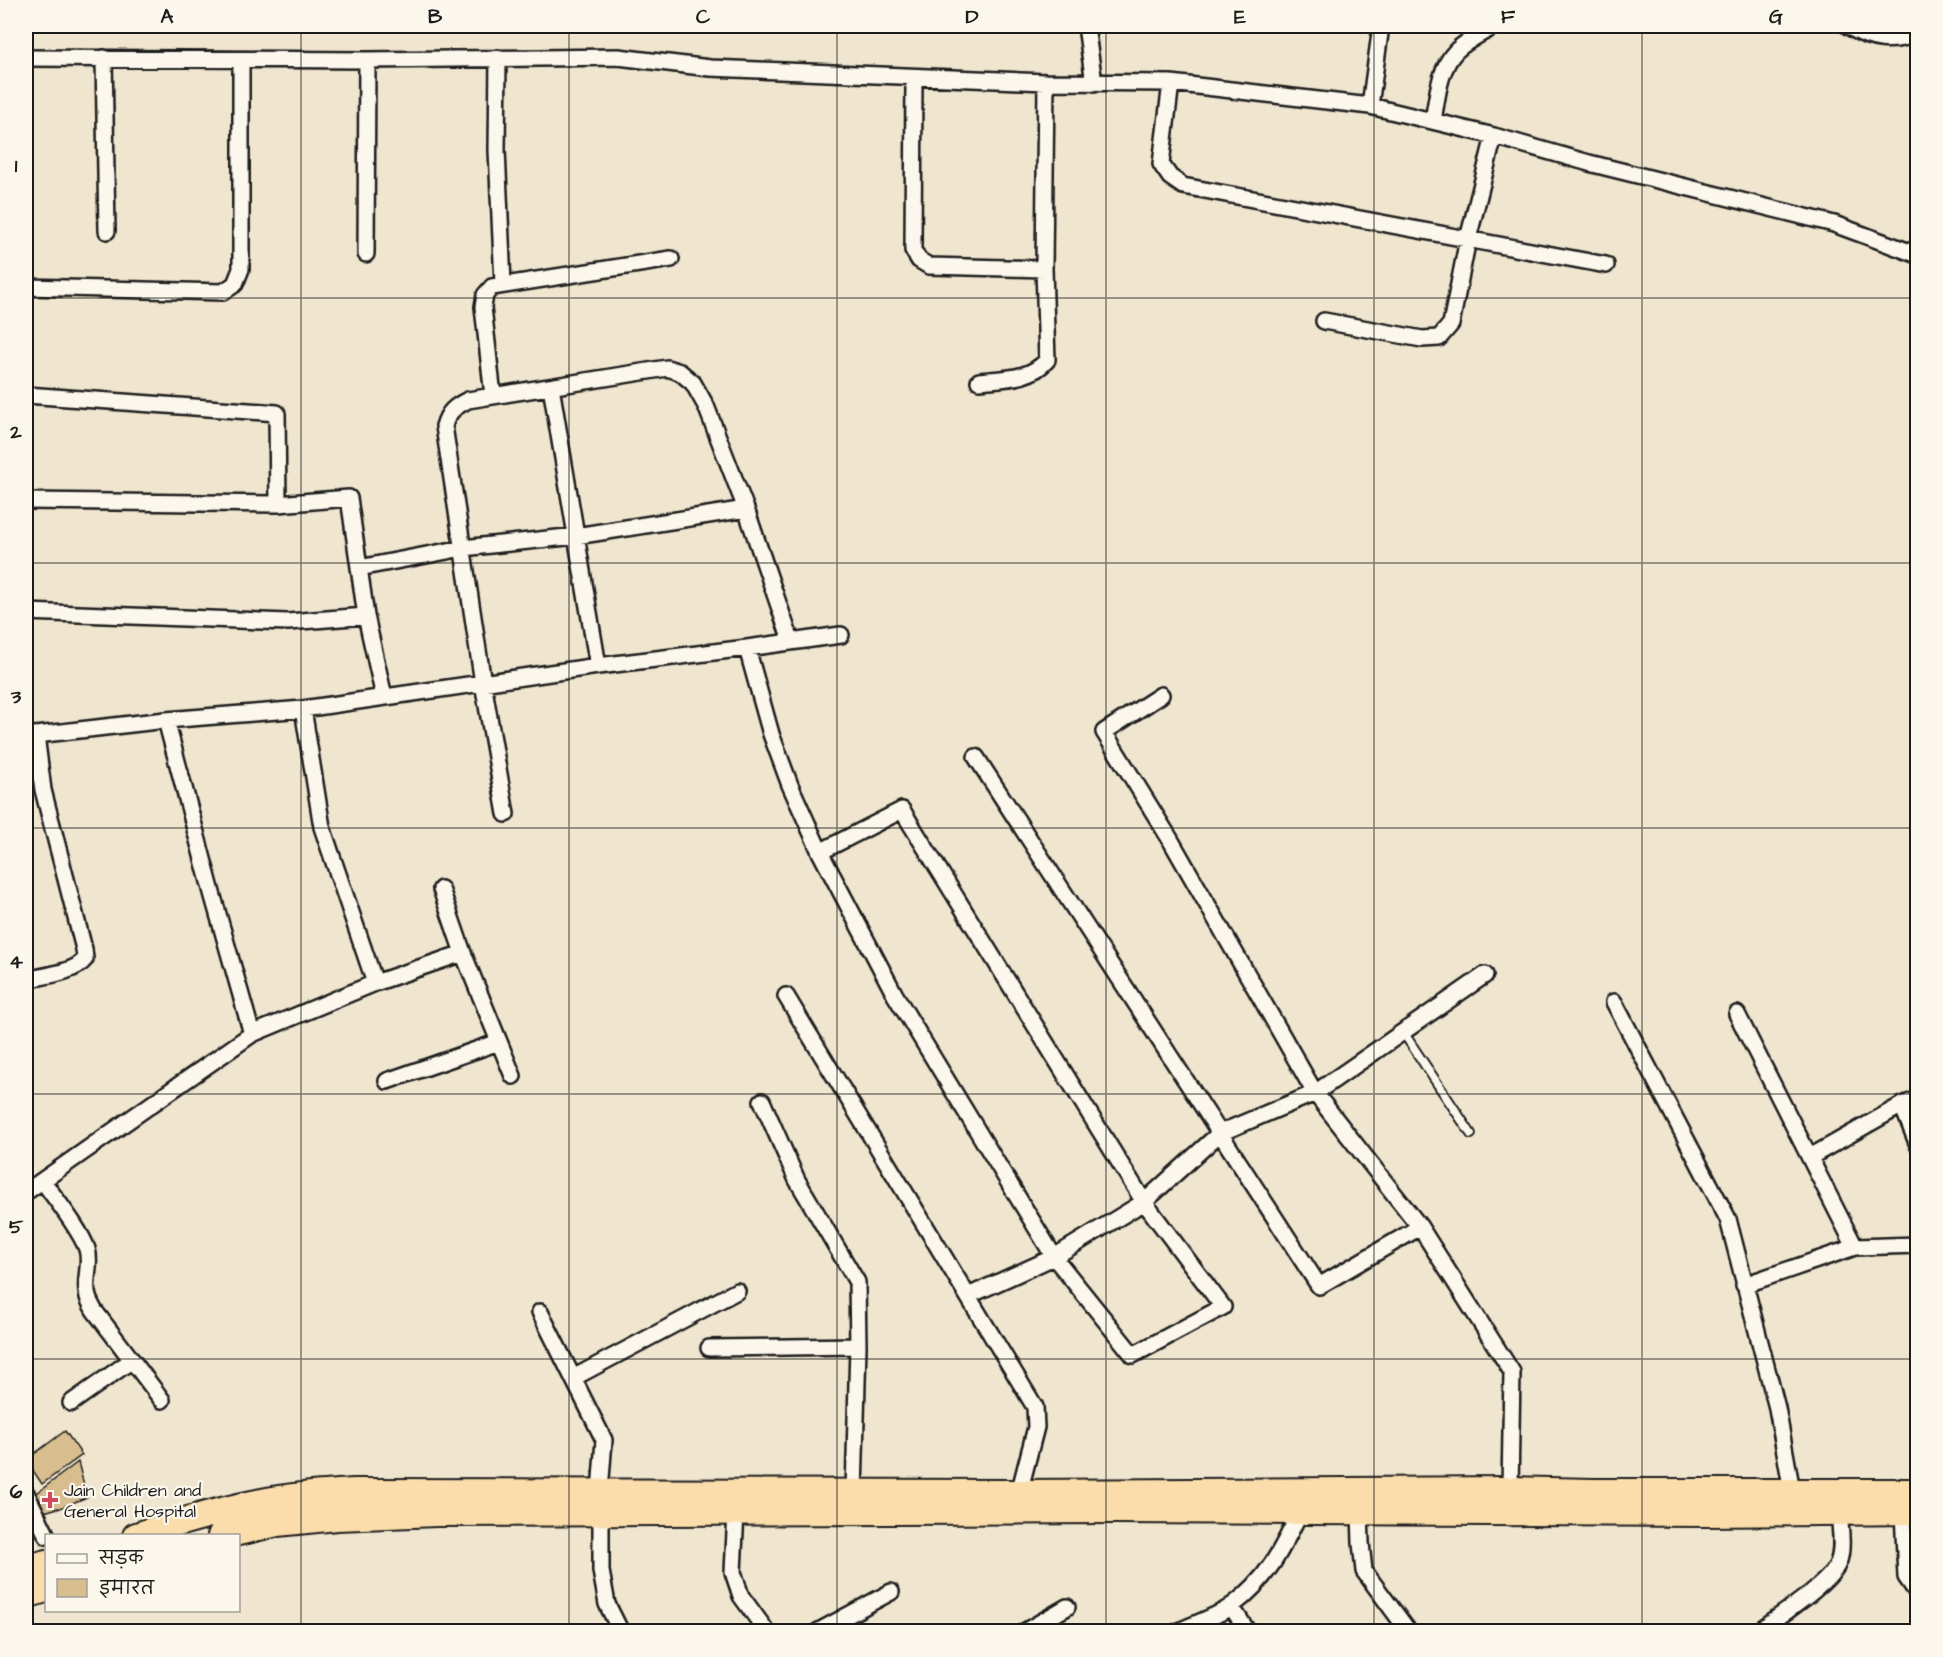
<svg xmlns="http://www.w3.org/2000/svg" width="1943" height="1657" font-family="'Architects Daughter','Playpen Sans Deva',sans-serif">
  <rect width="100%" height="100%" fill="#f0e6d0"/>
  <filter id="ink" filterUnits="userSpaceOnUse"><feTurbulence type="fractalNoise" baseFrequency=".0167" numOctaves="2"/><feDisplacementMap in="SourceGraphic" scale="12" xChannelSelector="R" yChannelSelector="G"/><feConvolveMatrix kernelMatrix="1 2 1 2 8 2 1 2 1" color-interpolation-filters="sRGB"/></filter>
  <g filter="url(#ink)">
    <path fill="#d8be8e" stroke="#1c1c1c" stroke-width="1.5" d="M 65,1431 L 82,1455 L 42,1484 L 26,1460 Z
      M 78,1462 L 87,1497 L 58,1509 L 58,1508 L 37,1514 L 29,1499 Z"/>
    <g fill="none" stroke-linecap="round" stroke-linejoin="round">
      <defs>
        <path id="service" d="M 1403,1032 L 1471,1134"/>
        <path id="minor" d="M 1086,26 L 1094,83
          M 1848,26 C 1871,41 1892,44 1918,33
          M 26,58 L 367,60 L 618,57 L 710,68 L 1046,82 L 1171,83 L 1370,106 L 1494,136 L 1589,163 L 1834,224 L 1918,255
          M 104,58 L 107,231
          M 498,58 L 497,150 L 503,284
          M 914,77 L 913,250 L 919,260 L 929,266 L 1044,269
          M 1171,83 L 1161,164 L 1170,177 L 1183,186 L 1606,265
          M 1370,106 L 1381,26
          M 1433,121 C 1437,99 1439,68 1456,51 C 1467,40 1482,33 1495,26
          M 366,254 L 367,60
          M 26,287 L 223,292 L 235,284 L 241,269 L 241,60
          M 1324,321 L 1422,339 L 1439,338 L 1451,324 L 1468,239 L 1494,136
          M 979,381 C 1004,378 1030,380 1047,360 L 1044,269 L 1046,82
          M 551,387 L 598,666
          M 26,395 L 277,413 L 278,504 L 26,501
          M 493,396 L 483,307 L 485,295 L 492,287 L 671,259
          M 359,568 L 463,548 L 576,536 L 746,509
          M 26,612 L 288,622 L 366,616 L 349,498 L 278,504
          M 366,616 L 384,697
          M 747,648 L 841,635
          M 1161,695 L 1104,732 L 1170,839 L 1315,1093 L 1420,1227 L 1512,1372 L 1510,1490
          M 303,709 L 598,666 L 747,648 L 771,734 L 790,785 L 820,852 L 895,995 L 1054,1257 L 1133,1355 L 1223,1307 L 1144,1202 L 902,810 L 820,852
          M 166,720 L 212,893 L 252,1034
          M 26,734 L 36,735 L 166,720 L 303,709 L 322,827 L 375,983 L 252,1034 L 26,1192
          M 976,757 L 1319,1286 L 1420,1227
          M 506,814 L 483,683 L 444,426 C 448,412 454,407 468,400 L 667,368 L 680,372 L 693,383 L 706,406 L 746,509 L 791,641
          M 441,889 L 463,953 L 513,1076
          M 26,980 C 42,976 75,973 85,959 L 84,949 L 43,790 L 36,735
          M 375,983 L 463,953
          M 786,996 L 1035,1407 L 1036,1427 L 1019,1493
          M 1614,1002 L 1728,1219 L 1777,1408 L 1792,1491
          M 1737,1014 L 1855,1247
          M 387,1081 L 499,1042
          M 762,1101 L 797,1180 L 857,1282 L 858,1346
          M 1902,1105 L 1918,1145
          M 1810,1157 L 1902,1105 L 1918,1099
          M 43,1181 C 56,1200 80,1229 87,1249 C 92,1265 83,1281 88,1297 C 89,1301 92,1306 94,1310 L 162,1400
          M 1744,1285 L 1855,1247 L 1918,1245
          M 968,1296 L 1054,1257 L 1144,1202 L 1220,1133 L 1315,1093 L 1485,975
          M 540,1312 L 604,1440 L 600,1491
          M 709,1348 L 858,1346 L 854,1492
          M 573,1378 L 737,1291
          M 71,1403 L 132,1360
          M 26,1493 L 47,1536
          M 1360,1511 L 1361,1543 L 1364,1571 L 1409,1632
          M 1903,1511 L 1906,1577 L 1918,1594
          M 736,1512 L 733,1572 L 741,1596 L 767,1632
          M 601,1513 L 601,1571 L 607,1604 L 621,1632
          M 1231,1606 L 1248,1632
          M 817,1632 L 891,1592
          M 1024,1632 L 1067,1607
          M 1177,1632 C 1195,1623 1217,1617 1233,1605 C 1268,1579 1282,1549 1301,1510
          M 1757,1632 C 1776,1618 1830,1584 1838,1563 C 1844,1549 1840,1527 1839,1512"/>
        <path id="trunk" d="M 136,1536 C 176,1523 216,1511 257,1503 C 289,1496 321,1494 354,1492 L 1019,1493 L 1510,1490 L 1594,1492 L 1918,1492
          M 221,1536 L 277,1523 L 337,1517 L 437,1513 L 1112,1510 L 1705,1513 L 1918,1511
          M 26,1569 L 46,1563
          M 26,1595 L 46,1589"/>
      </defs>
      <use href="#service" stroke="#1c1c1c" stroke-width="12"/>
      <use href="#minor" stroke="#1c1c1c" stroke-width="20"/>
      <use href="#trunk" stroke="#1c1c1c" stroke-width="30"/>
      <use href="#service" stroke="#fbf7ec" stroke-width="8"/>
      <use href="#minor" stroke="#fbf7ec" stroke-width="15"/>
      <use href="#trunk" stroke="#fbddab" stroke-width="26"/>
    </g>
  </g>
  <path fill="none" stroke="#1c1c1c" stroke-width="1.5" stroke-opacity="0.55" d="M 301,26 L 301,1632M 569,26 L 569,1632M 837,26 L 837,1632M 1106,26 L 1106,1632M 1374,26 L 1374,1632M 1642,26 L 1642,1632M 26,298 L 1918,298M 26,563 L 1918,563M 26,828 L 1918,828M 26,1094 L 1918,1094M 26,1359 L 1918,1359"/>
  <path fill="#d1495b" stroke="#fbf7ec" stroke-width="2" d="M47 1491h6v6h6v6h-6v6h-6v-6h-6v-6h6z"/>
  <g text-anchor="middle" stroke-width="4.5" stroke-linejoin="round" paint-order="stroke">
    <g font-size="18" fill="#1c1c1c" stroke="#fbf7ec" text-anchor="start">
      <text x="64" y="1496">Jain Children and<tspan x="64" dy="21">General Hospital</tspan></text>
    </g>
  </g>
  <rect width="1943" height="1657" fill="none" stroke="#fbf7ec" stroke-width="66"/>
  <rect x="45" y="1534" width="195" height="78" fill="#fbf7ec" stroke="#a29f99" stroke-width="1.5"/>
  <rect x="57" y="1554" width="30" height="9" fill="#fbf7ec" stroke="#a29f99" stroke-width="1.5"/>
  <text x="99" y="1564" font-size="18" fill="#1c1c1c">सड़क</text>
  <rect x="57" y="1579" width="30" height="18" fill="#d8be8e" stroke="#a29f99" stroke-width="1.5"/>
  <text x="99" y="1594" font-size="18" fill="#1c1c1c">इमारत</text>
  <rect x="33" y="33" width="1877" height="1591" fill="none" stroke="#1c1c1c" stroke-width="2"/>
  <g font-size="20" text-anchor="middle" font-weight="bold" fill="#1c1c1c">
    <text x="167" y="23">A</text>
    <text x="435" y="23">B</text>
    <text x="703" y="23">C</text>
    <text x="972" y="23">D</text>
    <text x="1240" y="23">E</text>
    <text x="1508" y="23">F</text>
    <text x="1776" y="23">G</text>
    <text x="16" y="172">1</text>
    <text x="16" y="438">2</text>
    <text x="16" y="703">3</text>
    <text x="16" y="968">4</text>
    <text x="16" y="1233">5</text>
    <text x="16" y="1498">6</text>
  </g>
</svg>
